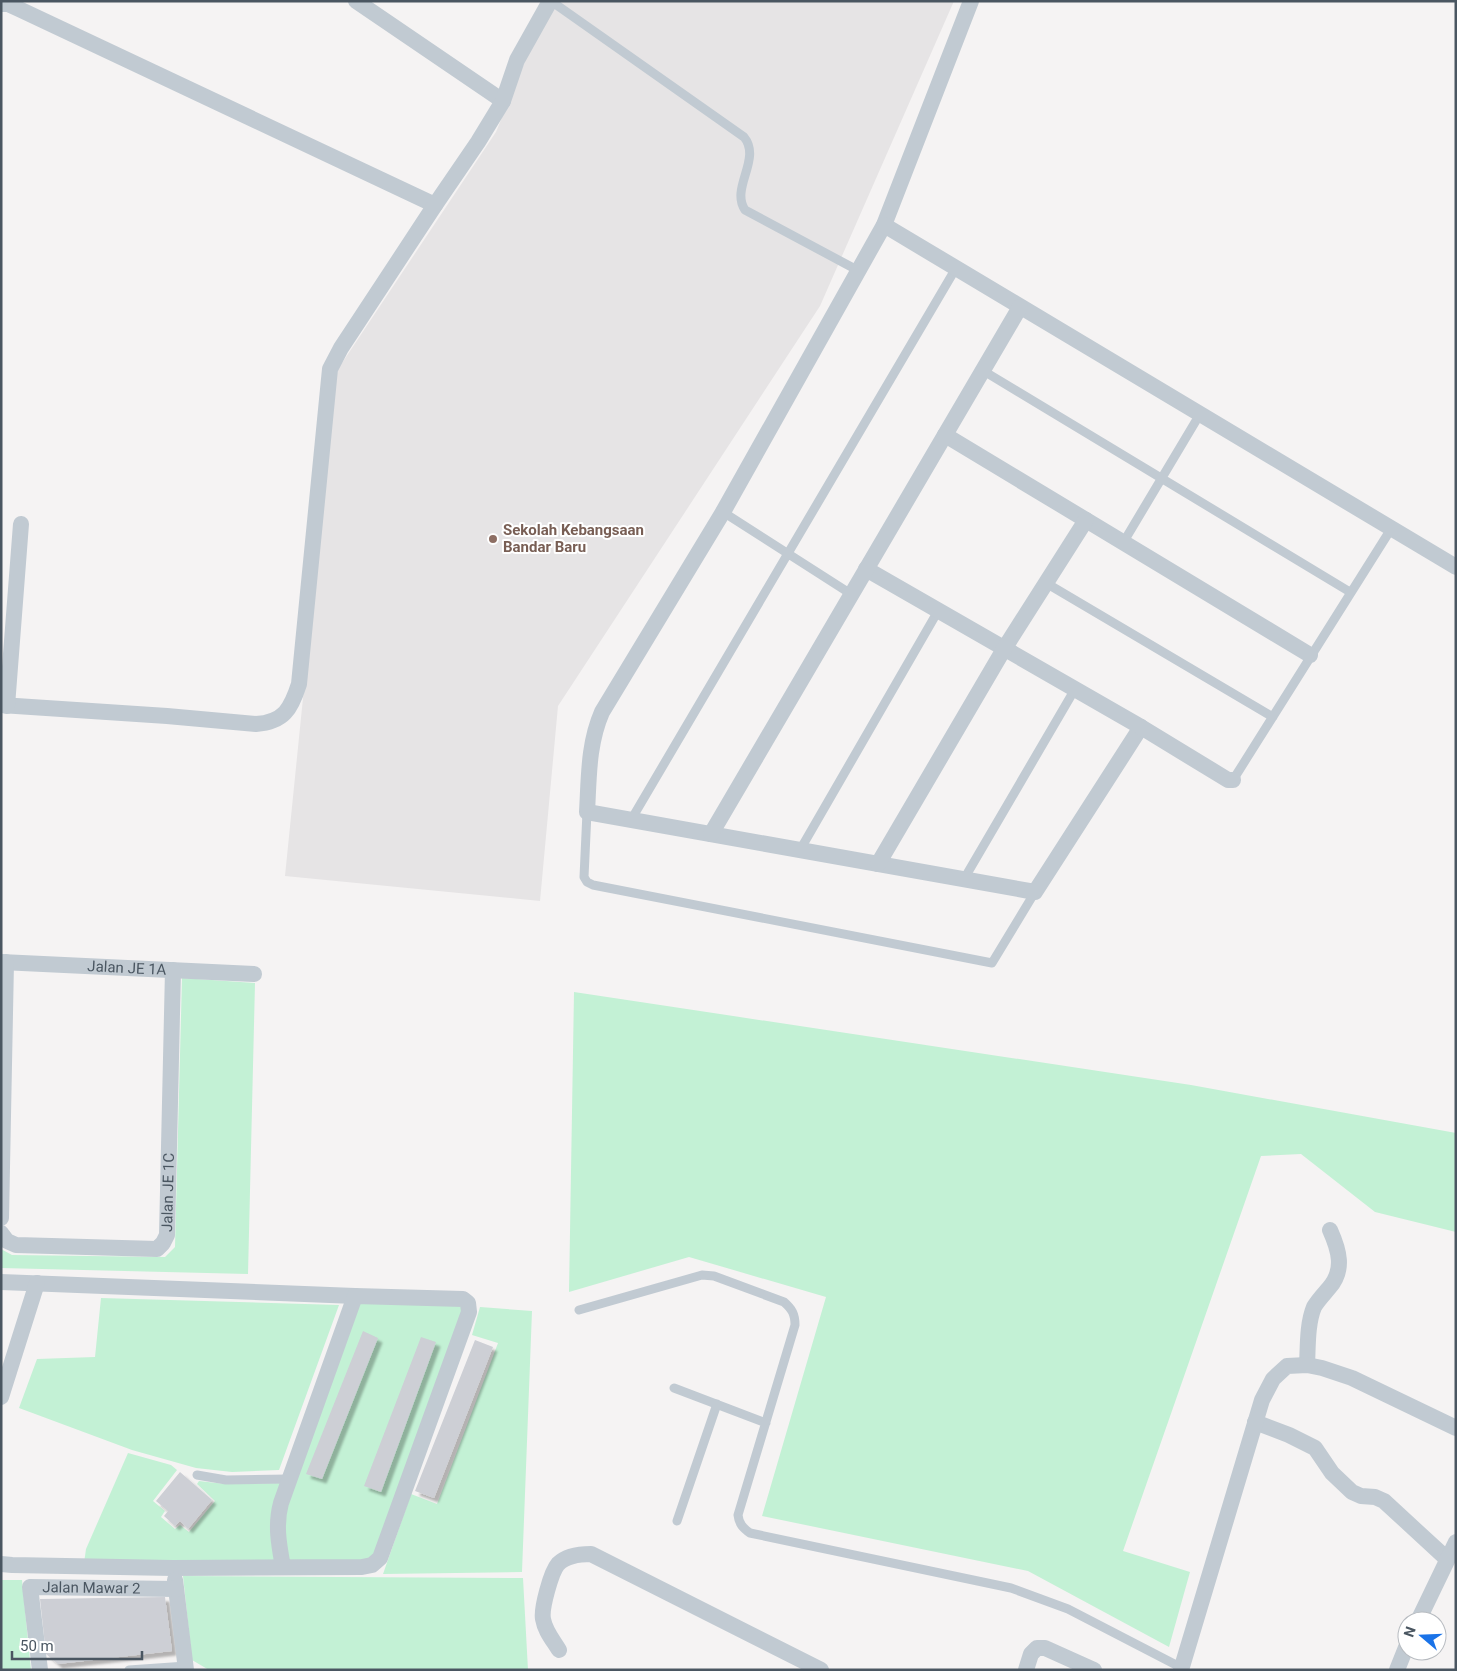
<svg xmlns="http://www.w3.org/2000/svg" width="1457" height="1671" font-family="Roboto,sans-serif">
  <defs>
    <filter id="shadow"><feDropShadow dx="4.5" dy="4.5" stdDeviation="1" flood-color="#0004"/></filter>
  </defs>
  <rect width="100%" height="100%" fill="#f5f3f3"/>
  <path fill="#e6e4e5" d="M 557,1 L 954,1 L 820,306 L 558,706 L 540,901 L 285,876 L 336,372 L 496,132 L 539,27 Z"/>
  <path fill="#c3f1d5" d="M 182,978 L 255,983 L 248,1274 L 1,1268 L 1,1249 L 12,1255 L 165,1257 L 175,1247 Z
    M 574,992 L 1191,1085 L 1456,1133 L 1456,1232 L 1375,1212 L 1301,1154 L 1261,1156 L 1123,1551 L 1190,1572 L 1169,1647 L 1028,1571 L 762,1516 L 826,1297 L 689,1257 L 569,1292 Z
    M 101,1298 L 339,1305 L 279,1470 L 232,1472 L 196,1468 L 132,1450 L 19,1408 L 37,1359 L 95,1357 Z
    M 359,1301 L 460,1303 L 463,1307 L 377,1555 L 369,1561 L 286,1562 L 282,1516 Z
    M 480,1307 L 532,1311 L 522,1572 L 383,1574 L 411,1494 L 437,1504 L 498,1343 L 472,1335 Z
    M 128,1453 L 171,1465 L 177,1470 L 153,1501 L 165,1511 L 161,1517 L 175,1529 L 180,1525 L 189,1532 L 215,1501 L 197,1484 L 199,1481 L 225,1484 L 282,1483 L 278,1563 L 84,1563 L 86,1549 Z
    M 183,1576 L 523,1578 L 528,1670 L 209,1670 L 192,1660 Z
    M 1,1580 L 22,1580 L 31,1670 L 1,1670 Z"/>
  <path fill="#cdcfd5" filter="url(#shadow)" d="M 363,1331 L 378,1338 L 322,1479 L 306,1474 Z
    M 421,1337 L 436,1342 L 381,1492 L 364,1486 Z
    M 475,1340 L 493,1347 L 434,1498 L 415,1491 Z
    M 180,1472 L 212,1500 L 188,1529 L 180,1521 L 175,1526 L 164,1516 L 168,1511 L 156,1501 Z
    M 165,1597 L 172,1651 L 58,1664 L 46,1654 L 40,1599 Z"/>
  <g fill="none" stroke-linecap="round" stroke-linejoin="round">
    <path stroke="#c1cad2" stroke-width="9" d="M 551,1 L 744,137 C 762,159 730,188 745,210 L 859,271
      M 982,370 L 1350,592
      M 723,512 L 851,594
      M 1123,543 L 1200,414
      M 1046,583 L 1273,717
      M 1233,780 L 1391,529
      M 587,812 L 584,877 L 587,882 L 593,885 L 992,963 L 1035,892
      M 631,820 L 956,268
      M 800,850 L 938,611
      M 964,879 L 1075,689
      M 579,1310 L 702,1275 L 714,1276 L 784,1302 C 792,1309 795,1314 795,1325 L 738,1515 C 739,1524 743,1528 750,1533 L 1011,1588 L 1068,1609 L 1182,1668
      M 674,1388 L 766,1423
      M 197,1475 L 226,1480 L 289,1479
      M 677,1521 L 717,1404
      M 129,1670 L 186,1666 L 188,1667"/>
    <g stroke="#c1cad2" stroke-width="16">
      <path d="M 356,1 L 503,101"/>
      <path d="M 971,1 L 884,225 L 723,512 L 602,712 C 588,744 589,778 587,812 L 1035,892 L 1141,727"/>
      <path d="M 1,4 L 8,4 L 19,9 L 435,205"/>
      <path d="M 884,225 L 1456,567"/>
      <path d="M 945,435 L 1310,655"/>
      <path d="M 866,569 L 1141,727 L 1228,780 L 1233,780"/>
      <path d="M 1,705 L 167,716 L 256,724 C 284,722 291,709 299,684 L 330,369 L 341,348 L 435,205 L 478,142 L 503,101 L 517,60 L 550,1"/>
      <path d="M 7,706 L 21,524"/>
      <path d="M 711,834 L 1020,307"/>
      <path d="M 878,864 L 1004,649 L 1086,520"/>
      <path id="s1" d="M 1,962 L 254,974"/>
      <path d="M 1,1218 L 6,962"/>
      <path id="s2" d="M 1,1233 L 7,1241 L 16,1245 L 157,1249 L 163,1243 L 167,1235 L 173,970"/>
      <path d="M 1,1282 L 355,1296"/>
      <path d="M 1307,1365 C 1308,1347 1307,1324 1314,1307 C 1318,1300 1324,1294 1329,1288 C 1345,1270 1339,1250 1330,1230"/>
      <path d="M 1,1397 L 37,1283"/>
      <path d="M 1255,1422 L 1289,1435 L 1315,1448 L 1332,1473 L 1352,1492 L 1361,1496 L 1375,1497 L 1384,1501 L 1447,1559"/>
      <path d="M 1,1564 L 12,1565 L 173,1568 L 362,1567 L 372,1565 L 380,1558 L 469,1312 L 468,1303 L 463,1299 L 355,1296 L 281,1503 C 275,1525 279,1545 283,1567"/>
      <path d="M 175,1580 L 186,1670"/>
      <path d="M 1418,1621 L 1456,1542"/>
      <path d="M 559,1650 C 553,1640 545,1631 543,1619 C 541,1609 551,1572 558,1564 C 566,1556 581,1554 591,1554 L 821,1670"/>
      <path id="s3" d="M 40,1670 L 30,1587 L 176,1589"/>
      <path d="M 1026,1670 L 1031,1654 L 1037,1648 L 1045,1648 L 1094,1670"/>
      <path d="M 1181,1670 L 1262,1400 L 1273,1379 L 1287,1366 L 1307,1365 L 1322,1368 L 1352,1378 L 1456,1428"/>
      <path d="M 1397,1670 L 1407,1645"/>
    </g>
  </g>
  <circle fill="#8d6e63" stroke="#fff" stroke-width="2" cx="493" cy="539" r="5"/>
  <g text-anchor="middle" stroke-width="4" stroke-linejoin="round" paint-order="stroke">
    <g font-size="15" font-weight="bold" fill="#785e54" stroke="#fff" text-anchor="start">
      <text x="503" y="535">Sekolah Kebangsaan<tspan x="503" dy="17">Bandar Baru</tspan></text>
    </g>
    <g font-size="15" fill="#4a5661" stroke="#fff">
      <text dy="5" stroke="none"><textPath href="#s1" startOffset="126">Jalan JE 1A</textPath></text>
      <text dy="5" stroke="none"><textPath href="#s2" startOffset="221">Jalan JE 1C</textPath></text>
      <text dy="5" stroke="none"><textPath href="#s3" startOffset="145">Jalan Mawar 2</textPath></text>
    </g>
  </g>
  <rect width="1457" height="1671" fill="none" stroke="#4a5661" stroke-width="5"/>
  <g transform="translate(1422 1636) rotate(289)"><circle r="24" fill="#ffffff" stroke="#b7bbc0"/>
  <path d="M0-4L9 19L0 12L-9 19Z" fill="#1a73e8"/>
  <text y="-8" font-size="14" font-weight="bold" text-anchor="middle" fill="#4a5661">N</text>
  </g>
  <path d="M12 1651v8h130v-8" fill="none" stroke="#4a5661" stroke-width="2.5"/>
  <text x="20" y="1651" font-size="15" fill="#4a5661" stroke="#ffffff" stroke-width="4" paint-order="stroke">50 m</text>
</svg>
